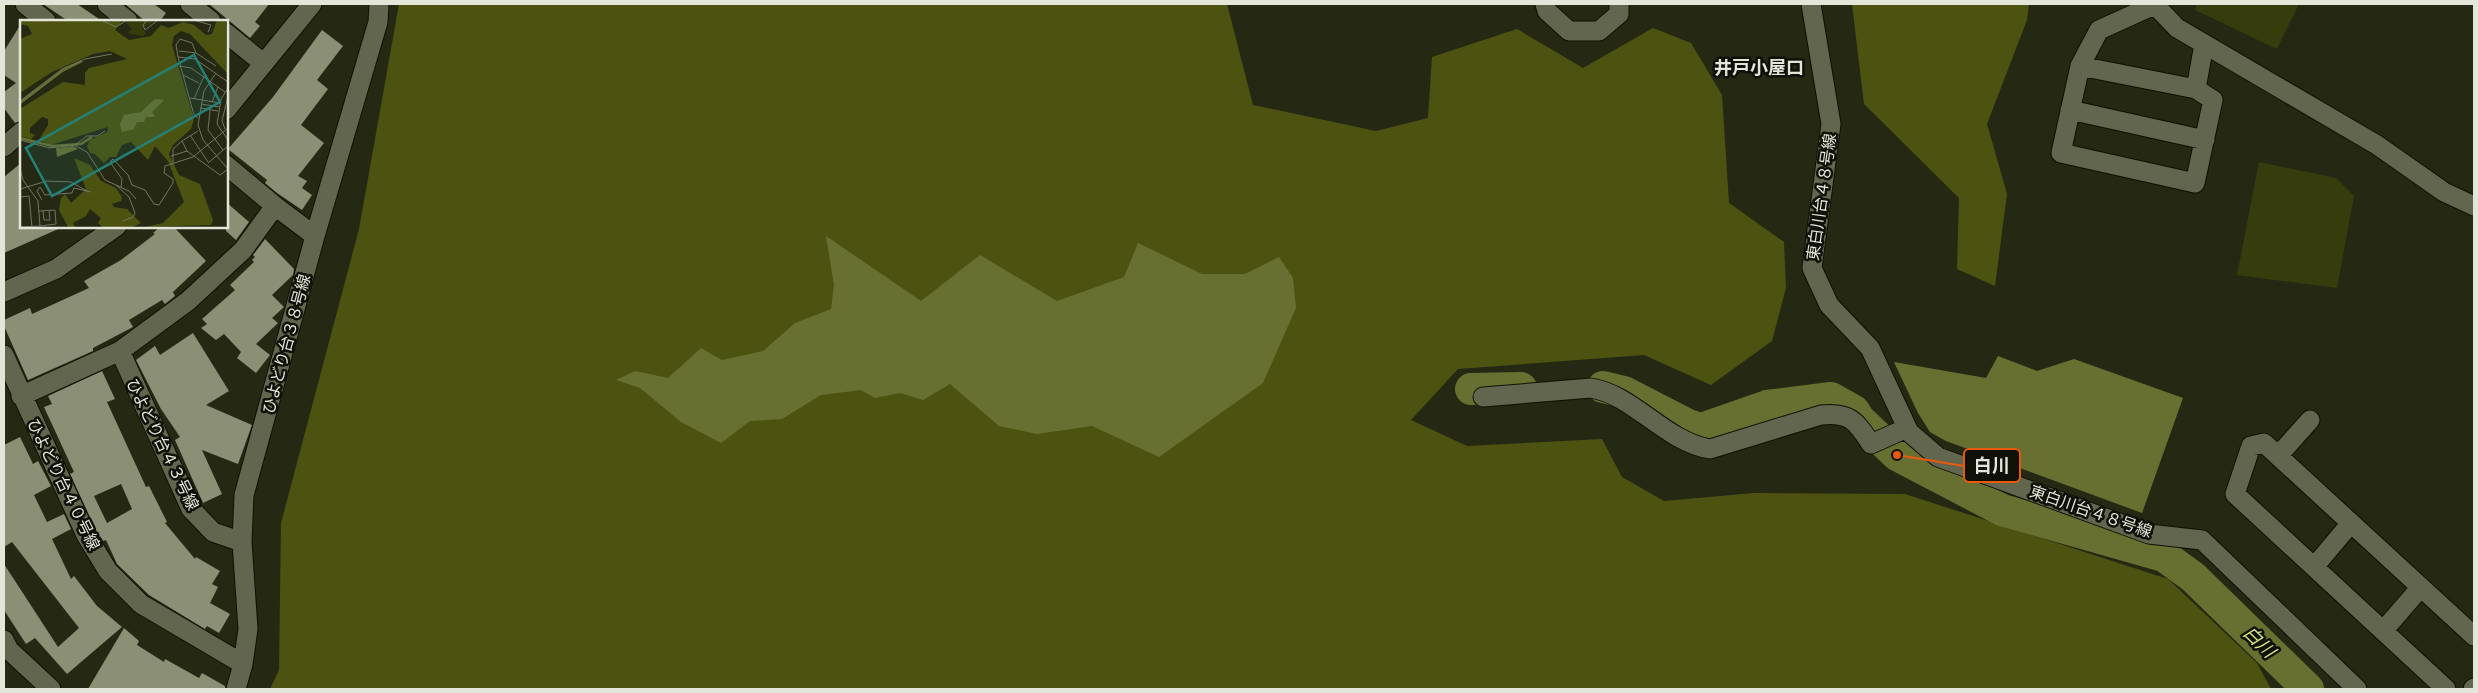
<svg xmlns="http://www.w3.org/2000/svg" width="2478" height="693" font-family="'IBM Plex Sans','Noto Sans JP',sans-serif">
  <rect width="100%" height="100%" fill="#252913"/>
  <path fill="#363c0b" d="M 2197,4 L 2299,4 L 2277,49 L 2195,10 Z
    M 2259,162 L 2336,178 L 2354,196 L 2337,288 L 2237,275 Z"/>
  <path fill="#4c5310" d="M 399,4 L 1227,4 L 1253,105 L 1376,131 L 1428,118 L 1432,57 L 1517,29 L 1583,68 L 1653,28 L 1691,43 L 1722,95 L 1729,203 L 1784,242 L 1786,288 L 1772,341 L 1711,385 L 1644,355 L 1458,369 L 1411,420 L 1467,446 L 1602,439 L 1622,477 L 1664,501 L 1754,493 L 1905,494 L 2168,579 L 2257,663 L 2271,689 L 270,689 L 279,670 L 281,523 L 359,229 Z
    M 1852,4 L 2029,4 L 2027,20 L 1987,124 L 2007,194 L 1995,286 L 1957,269 L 1959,198 L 1864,104 Z"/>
  <path fill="#687031" d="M 826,236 L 921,301 L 980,255 L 1057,301 L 1124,277 L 1138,243 L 1202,274 L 1245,274 L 1279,257 L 1293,278 L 1296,308 L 1263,383 L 1159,457 L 1092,426 L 1037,434 L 999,426 L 950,384 L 923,400 L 900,393 L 875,398 L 861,390 L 821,395 L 782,419 L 750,421 L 721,443 L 681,422 L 640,388 L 616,380 L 635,371 L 668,378 L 701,348 L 722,360 L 763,351 L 795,323 L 831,309 L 834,285 Z
    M 1998,356 L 2037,371 L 2074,359 L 2183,398 L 2142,513 L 1946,441 L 1930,432 L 1918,413 L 1894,362 L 1986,378 Z"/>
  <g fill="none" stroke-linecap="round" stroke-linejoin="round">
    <path stroke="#687031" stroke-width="32" d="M 1603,387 L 1624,392 L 1688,425 L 1701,429 L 1767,406 L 1831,398 L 1854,411 L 1859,419 L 1897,455 L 2002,510 L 2164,556 L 2193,577 L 2308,689
      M 1471,389 L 1521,388"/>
  </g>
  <path fill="#8a8f76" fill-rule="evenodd" d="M 43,4 L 77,4 L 102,21 L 68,21 Z
    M 125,4 L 154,4 L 166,13 L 160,21 L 145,21 Z
    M 209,4 L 269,4 L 255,22 L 260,26 L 250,38 Z
    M 21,24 L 21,121 L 15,123 L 4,108 L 4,92 L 16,83 L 4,75 L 4,51 Z
    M 322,30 L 343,46 L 317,80 L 328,89 L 301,125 L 324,143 L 298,176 L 307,181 L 302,188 L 312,195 L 302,210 L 277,193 L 265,183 L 267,180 L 228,149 L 273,97 Z
    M 21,163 L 21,226 L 65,226 L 4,253 L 4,177 Z
    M 226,202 L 249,222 L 236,240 L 226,231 Z
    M 161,226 L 173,226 L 206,261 L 173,292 L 175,296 L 165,304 L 162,300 L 129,320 L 133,327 L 93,348 L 93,351 L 28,380 L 4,326 L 4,320 L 30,308 L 32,314 L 89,288 L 84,281 L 121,260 L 155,234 L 153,233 Z
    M 265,239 L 294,269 L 293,275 L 272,295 L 284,307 L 272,318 L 278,323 L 256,344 L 270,355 L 256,373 L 237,358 L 241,352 L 224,334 L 216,340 L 201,328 L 207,324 L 202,319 L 235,290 L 230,285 L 254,262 L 252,260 L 255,257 L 253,255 Z
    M 193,333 L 229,391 L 206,405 L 252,425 L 238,464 L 202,450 L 222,494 L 203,503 L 175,440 L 180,437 L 161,409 L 136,360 L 155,346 L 160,355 Z
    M 102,371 L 115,399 L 107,402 L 146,487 L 149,486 L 167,522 L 165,523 L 195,559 L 196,557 L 220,571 L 212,584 L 218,587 L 210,603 L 230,614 L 219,633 L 207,626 L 205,629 L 149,595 L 117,564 L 106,540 L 103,541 L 96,530 L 70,474 L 74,472 L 44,407 L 52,404 L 48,396 ZM 121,484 L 132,509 L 107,523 L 94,496 Z
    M 20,437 L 33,464 L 38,461 L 51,486 L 34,495 L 47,522 L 64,514 L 71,529 L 52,539 L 71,579 L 74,576 L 97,606 L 122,627 L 67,674 L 35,638 L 26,644 L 4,610 L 4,564 L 58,647 L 79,628 L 12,542 L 4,547 L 4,445 Z
    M 124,628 L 139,641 L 137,645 L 164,662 L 165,659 L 199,678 L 202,673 L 225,686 L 225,689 L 88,689 Z"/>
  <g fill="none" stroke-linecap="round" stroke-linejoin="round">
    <defs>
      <path id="minor" d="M 25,4 L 46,21
        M 107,4 L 128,21
        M 190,4 L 211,21
        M 1545,4 L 1547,11 L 1569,31 L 1599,31 L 1619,14 L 1619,4
        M 1811,4 L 1831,124 L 1812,268 L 1829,305 L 1870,348 L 1909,432 L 1938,457 L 2149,534 L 2202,540 L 2357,689
        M 2154,4 L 2177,28 L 2377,145 L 2444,192 L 2474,206
        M 226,33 L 263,63
        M 2080,66 L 2196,89 L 2213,100 L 2195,183 L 2061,153 L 2080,66 L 2099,30 L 2154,5
        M 2196,89 L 2204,44
        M 226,110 L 312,4
        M 2070,110 L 2205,140
        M 4,147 L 21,132
        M 226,165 L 275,206 L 315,236
        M 4,292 L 56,269 L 117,226
        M 120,351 L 191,509 L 213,532 L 242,542
        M 4,355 L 86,535 L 108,571 L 141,604 L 243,664
        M 21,396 L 120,351 L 188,301 L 243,250 L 275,206
        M 1483,397 L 1591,388 C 1634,395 1664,441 1710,449 L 1821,415 C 1850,412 1856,421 1871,444 L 1907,428
        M 2278,456 L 2310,420
        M 2314,567 L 2351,523
        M 2383,631 L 2421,587
        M 4,640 L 9,650 L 51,689
        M 236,689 L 243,664 L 248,629 L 242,542 L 244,495 L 315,236 L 378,22 L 379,4
        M 2446,689 L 2235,494 L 2251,446 L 2264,443 L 2474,636
        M 2473,689 L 2474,688"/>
    </defs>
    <use href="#minor" stroke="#0f1101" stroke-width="21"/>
    <use href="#minor" stroke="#62664e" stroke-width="19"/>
  </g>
  <g text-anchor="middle" stroke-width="5" stroke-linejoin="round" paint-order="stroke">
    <g font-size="16" fill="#e3e6d9" stroke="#0f1007">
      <text transform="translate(1821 197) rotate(-82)" y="6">東白川台４８号線</text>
      <text transform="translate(286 344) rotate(-75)" y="6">ひよどり台３８号線</text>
      <text transform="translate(163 444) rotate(64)" y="6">ひよどり台４３号線</text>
      <text transform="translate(64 484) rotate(64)" y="6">ひよどり台４０号線</text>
      <text transform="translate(2091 511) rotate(19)" y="6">東白川台４８号線</text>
    </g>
    <g font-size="18" font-weight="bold" fill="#e3e6d9" stroke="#0f1007">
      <text x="1759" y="74">井戸小屋口</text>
    </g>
    <g font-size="18" font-style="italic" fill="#d6e487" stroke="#0f1007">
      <text transform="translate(2259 642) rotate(44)" y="6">白川</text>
    </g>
  </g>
  <g transform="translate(20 20)">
    <rect width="208" height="208" fill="#252913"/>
    <path d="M 98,0 L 101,2 L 102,0 L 137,0 L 122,8 L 126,13 L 123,16 L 110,14 L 108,12 L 112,9 L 105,2 L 98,6 Z" fill="#363c0b"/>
    <path d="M 0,0 L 102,0 L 95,10 L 109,20 L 131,16 L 141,5 L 149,8 L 163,2 L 174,5 L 186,15 L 192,14 L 197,0 L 206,0 L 207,53 L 170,14 L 161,11 L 154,16 L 152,25 L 174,99 L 171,109 L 153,125 L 149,134 L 159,155 L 180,164 L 193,200 L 191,205 L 125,207 L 143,203 L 164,182 L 148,141 L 135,126 L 128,140 L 111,122 L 102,125 L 96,137 L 90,137 L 84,143 L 75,134 L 70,133 L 67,126 L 70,120 L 87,112 L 88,107 L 31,125 L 19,120 L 28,105 L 28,99 L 22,97 L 10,108 L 10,113 L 15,115 L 11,119 L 0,116 L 0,89 L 43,62 L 65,65 L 65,53 L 69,48 L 107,39 L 90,31 L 73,34 L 32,52 L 0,73 L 0,19 L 12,14 L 8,6 L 0,4 ZM 54,138 L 70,145 L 81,161 L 96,168 L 102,177 L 101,181 L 92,184 L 94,187 L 107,189 L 121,203 L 113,207 L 82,207 L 78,203 L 81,198 L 70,189 L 66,196 L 53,203 L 55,207 L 48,207 L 39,190 L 41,178 L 45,174 L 51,183 L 66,169 Z" fill="#4c5310"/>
    <path d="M 135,79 L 144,80 L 132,92 L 135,97 L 126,97 L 124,102 L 117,102 L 114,109 L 102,112 L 100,104 L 104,95 L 121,92 ZM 53,126 L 58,129 L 37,137 L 36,128 Z" fill="#687031"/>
    <path fill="none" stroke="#687031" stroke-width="2.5" d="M 0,83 L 42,51 L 62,41M 0,118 L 32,126 L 61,124 L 72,117"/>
    <path fill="none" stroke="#717562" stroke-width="1" d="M 81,0 L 96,7 L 107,0M 127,0 L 123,5 L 125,10 L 138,0M 173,0 L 191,5 L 188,12M 159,31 L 176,33 L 196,46M 158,37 L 156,25 L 160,19 L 172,23 L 176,33M 159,46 L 171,48 L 205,72M 196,53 L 184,71 L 178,105 L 183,120 L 208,149M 163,55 L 179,63M 208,68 L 201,79 L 197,104 L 208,120M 170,78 L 200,83M 174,79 L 184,56M 0,81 L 42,49 L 65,39 L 92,34M 192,82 L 198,67M 181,84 L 199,87M 180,88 L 198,91M 190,90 L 188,110 L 203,130M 178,98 L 174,95 L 158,37 L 175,39 L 208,62M 205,109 L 202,101 L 208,76M 178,111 L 162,121 L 167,131 L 200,155 L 208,149M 170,115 L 188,142M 0,120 L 30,128 L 54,125 L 67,132 L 85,160 L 109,171 L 116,179M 55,125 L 67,116 L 77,116 L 85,111M 151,136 L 167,131M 153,143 L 153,129 L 162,121M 188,143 L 208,126M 0,148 L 3,160 L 18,181 L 20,206 L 0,207M 96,165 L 109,177 L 115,193 L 113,197 L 103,201M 101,167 L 102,159 L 90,142 L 93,139 L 108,155 L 112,165 L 125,170 L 134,184 L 139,185 L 153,163 L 153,159 L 144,153 L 145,146 L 173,137 L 208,108M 0,169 L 27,161 L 51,162 L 67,171M 0,177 L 9,176 L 12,207M 22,180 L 17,171 L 20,167 L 25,175 L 52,173 L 54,168 L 71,172M 19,191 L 35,190 L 36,204 L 20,206M 23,191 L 24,200 L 30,200 L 29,190"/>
    <path fill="#248179" fill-opacity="0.15" stroke="#248179" stroke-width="2.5" d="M 174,35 L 200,82 L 32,176 L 6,128 Z"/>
    <rect width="208" height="208" fill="none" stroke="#e3e6d9" stroke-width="2.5"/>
  </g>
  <path fill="none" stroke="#e8590c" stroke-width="2" d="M1897 455L1964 466"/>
  <circle fill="#e8590c" stroke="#0f1007" stroke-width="2" cx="1897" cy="455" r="5"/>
  <rect fill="#0f1007" stroke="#e8590c" stroke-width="2" x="1964" y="449" width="56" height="33" rx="5"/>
  <g font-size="18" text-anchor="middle" font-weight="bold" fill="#e3e6d9">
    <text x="1992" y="472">白川</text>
  </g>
  <rect width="2478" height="693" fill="none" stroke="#e3e6d9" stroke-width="10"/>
</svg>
